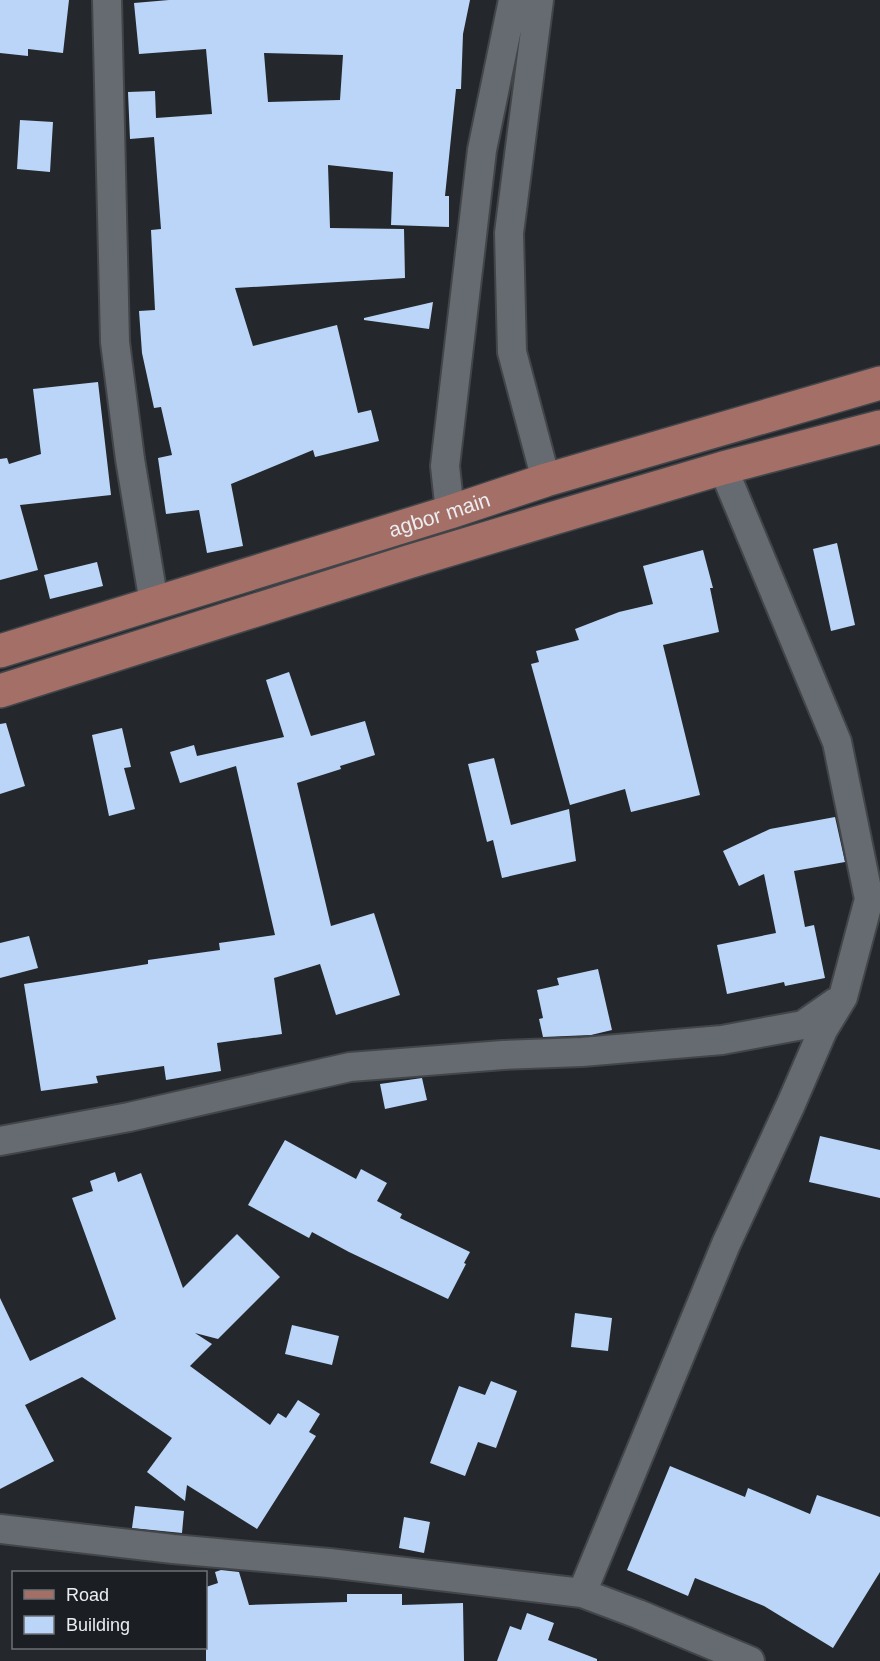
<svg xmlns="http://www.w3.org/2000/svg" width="880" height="1661" font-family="Arial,sans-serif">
  <rect width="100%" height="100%" fill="#24282d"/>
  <path fill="#bad5f7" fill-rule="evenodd" d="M 0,0 L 69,0 L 63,53 L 28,49 L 28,56 L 0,53 Z
    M 169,0 L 470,0 L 463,34 L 461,89 L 456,89 L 445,196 L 449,196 L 449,227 L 391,225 L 393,172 L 328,165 L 330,228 L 404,229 L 405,278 L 235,288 L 253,346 L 337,325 L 358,413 L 371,410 L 379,441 L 315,457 L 313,450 L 231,484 L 243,546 L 207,553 L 199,510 L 166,514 L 158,458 L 172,455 L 161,407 L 154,408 L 142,353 L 139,311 L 155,310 L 151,230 L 161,229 L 154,137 L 130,139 L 128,92 L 155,91 L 156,118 L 212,114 L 206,49 L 139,54 L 134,3 ZM 264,53 L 343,55 L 340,100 L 268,102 Z
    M 20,120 L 53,122 L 50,172 L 17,169 Z
    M 433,302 L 429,329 L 364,320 L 364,318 Z
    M 98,382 L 111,495 L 20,505 L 38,570 L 0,580 L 0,459 L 7,458 L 9,464 L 41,454 L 33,389 Z
    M 837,543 L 855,625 L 831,631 L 813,549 Z
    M 703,550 L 713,588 L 710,588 L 719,632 L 663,645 L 700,795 L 631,812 L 625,789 L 570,805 L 531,664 L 539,662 L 536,651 L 579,640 L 575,629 L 619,612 L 653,604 L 643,566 Z
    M 97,562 L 103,586 L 50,599 L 44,575 Z
    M 289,672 L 311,736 L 365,721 L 375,755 L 340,766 L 341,769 L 297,783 L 331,926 L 374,913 L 400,995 L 336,1015 L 320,964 L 274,978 L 282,1034 L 217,1043 L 221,1071 L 166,1080 L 164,1066 L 96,1076 L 98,1083 L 41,1091 L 24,984 L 148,964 L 148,960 L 220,950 L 219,943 L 275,935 L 236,766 L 180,783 L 170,752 L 194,745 L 197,756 L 284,737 L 266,680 Z
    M 6,723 L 25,786 L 0,794 L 0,724 Z
    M 122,728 L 131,767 L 124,768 L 135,809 L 109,816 L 92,735 Z
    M 494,758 L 511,825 L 569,809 L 576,861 L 502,878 L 493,840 L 487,842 L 468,764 Z
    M 835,817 L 845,862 L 794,871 L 805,927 L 814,925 L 825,978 L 785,986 L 784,982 L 727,994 L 717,945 L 776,933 L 764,874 L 739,886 L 723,851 L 770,829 Z
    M 29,936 L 38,968 L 0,978 L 0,943 Z
    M 598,969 L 612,1030 L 591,1035 L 543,1037 L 539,1019 L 543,1018 L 537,990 L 559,985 L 557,978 Z
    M 422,1078 L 427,1100 L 385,1109 L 380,1084 Z
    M 820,1136 L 880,1150 L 880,1198 L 809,1182 Z
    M 285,1140 L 356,1179 L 361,1169 L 387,1183 L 377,1201 L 402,1214 L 400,1218 L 470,1252 L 464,1263 L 466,1264 L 448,1299 L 349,1252 L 312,1232 L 309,1238 L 248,1205 Z
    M 115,1172 L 118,1182 L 141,1173 L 183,1288 L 237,1234 L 280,1277 L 218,1339 L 195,1333 L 212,1344 L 190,1366 L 270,1425 L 278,1413 L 286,1418 L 298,1400 L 320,1414 L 309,1432 L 316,1436 L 257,1529 L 187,1485 L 185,1501 L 147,1472 L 172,1438 L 82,1377 L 25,1405 L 54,1461 L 0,1489 L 0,1298 L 30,1361 L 116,1319 L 72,1198 L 93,1191 L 90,1181 Z
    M 575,1313 L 612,1318 L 608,1351 L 571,1347 Z
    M 292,1325 L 339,1336 L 332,1365 L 285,1354 Z
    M 491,1381 L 517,1391 L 496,1448 L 478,1442 L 465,1476 L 430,1463 L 459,1386 L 485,1395 Z
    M 670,1466 L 745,1497 L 748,1488 L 810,1514 L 817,1495 L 880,1517 L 880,1572 L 833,1648 L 764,1606 L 695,1578 L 688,1596 L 627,1570 Z
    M 135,1506 L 184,1511 L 182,1533 L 132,1528 Z
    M 404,1517 L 430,1522 L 424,1553 L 399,1548 Z
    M 221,1570 L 239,1572 L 249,1605 L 347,1602 L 347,1594 L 402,1594 L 402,1605 L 463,1603 L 464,1661 L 206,1661 L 206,1587 L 218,1583 L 215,1572 Z
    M 527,1613 L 554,1623 L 548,1640 L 597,1659 L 597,1661 L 497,1661 L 510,1626 L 521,1630 Z"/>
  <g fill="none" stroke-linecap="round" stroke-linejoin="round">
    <defs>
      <path id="minor" d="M 107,0 L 115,342 L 130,459 L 154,603
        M 539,0 L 509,233 L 512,352 L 546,480
        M 450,512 L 445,466 L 482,150 L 513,0
        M 0,1141 L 129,1117 L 350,1067 L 503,1055 L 582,1052 L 722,1040 L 803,1025 L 836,1002
        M 0,1529 L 173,1549 L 329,1563 L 582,1593 L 638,1614 L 750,1661
        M 582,1593 L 726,1244 L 791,1104 L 823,1030 L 843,997 L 869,899 L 837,742 L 723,468"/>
      <g id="major">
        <path id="s1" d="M 0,651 L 450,512 L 546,480 L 880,383"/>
        <path d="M 0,691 L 408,562 L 554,518 L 723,468 L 880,427"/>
      </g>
    </defs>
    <use href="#minor" stroke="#42464a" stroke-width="32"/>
    <use href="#major" stroke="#42464a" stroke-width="36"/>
    <use href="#minor" stroke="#666b71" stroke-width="28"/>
    <use href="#major" stroke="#a36f67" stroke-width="33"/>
  </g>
  <g text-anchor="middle" stroke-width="6" stroke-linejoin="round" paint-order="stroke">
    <g font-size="21" fill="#ebedf1" stroke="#1b1e23">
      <text dy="7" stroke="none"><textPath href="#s1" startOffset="460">agbor main</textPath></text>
    </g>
  </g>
  <rect x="12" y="1571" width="195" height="78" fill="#1b1e23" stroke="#6e7175" stroke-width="1.5"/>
  <rect x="24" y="1590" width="30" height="9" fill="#a36f67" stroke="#6e7175" stroke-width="1.5"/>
  <text x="66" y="1601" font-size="18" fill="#ebedf1">Road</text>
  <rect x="24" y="1616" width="30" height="18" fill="#bad5f7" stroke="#6e7175" stroke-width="1.5"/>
  <text x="66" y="1631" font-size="18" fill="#ebedf1">Building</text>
</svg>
